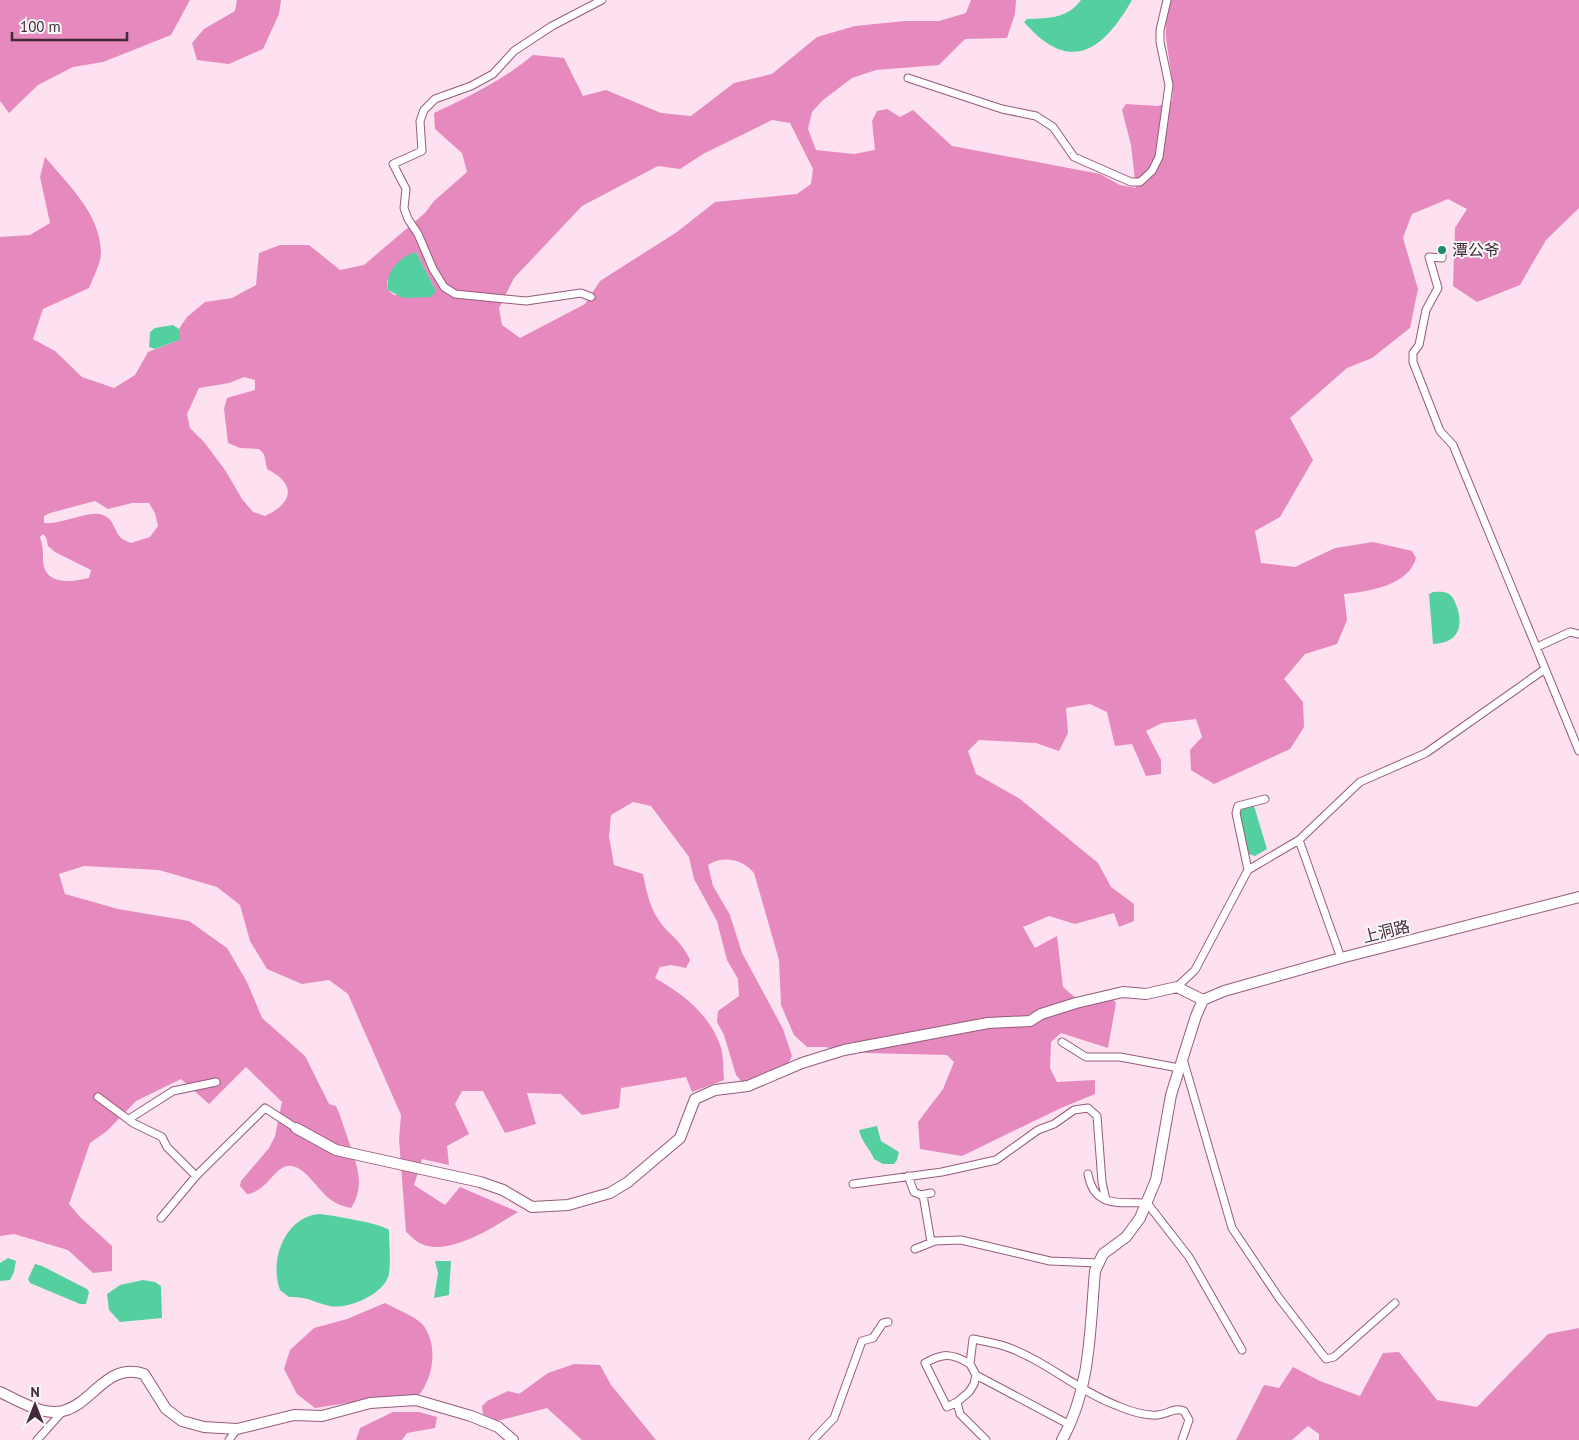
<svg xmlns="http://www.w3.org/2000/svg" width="1579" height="1440" font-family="'PT Sans','Noto Sans SC',sans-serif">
  <rect width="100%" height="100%" fill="#fde1f0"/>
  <path fill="#e589be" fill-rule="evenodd" d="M 0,0 L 190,0 L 171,35 L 103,62 L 73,67 L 38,85 L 9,113 L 0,101 Z
    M 237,0 L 281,0 L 279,14 L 263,49 L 229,64 L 197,60 L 192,43 L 204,29 L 235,11 Z
    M 971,0 L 1016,0 L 1015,14 L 1007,38 L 965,39 L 939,65 L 876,70 L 852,78 L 823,100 L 812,112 L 808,129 L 816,150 L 854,154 L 875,150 L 872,121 L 877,111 L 887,109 L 900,117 L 913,110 L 952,146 L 1100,174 L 1120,185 L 1136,188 L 1131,145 L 1122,110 L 1126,104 L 1158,106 L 1172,101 C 1176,65 1157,37 1171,0 L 1579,0 L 1579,208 L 1546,240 L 1520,285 L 1477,302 L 1453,286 L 1455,228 L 1467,209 L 1448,199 L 1412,214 L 1403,238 L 1418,289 L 1410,328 L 1372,358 L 1347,368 L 1290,418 L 1313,460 L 1280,517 L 1255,531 L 1261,563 L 1295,567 L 1335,548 L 1373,542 L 1412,551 L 1416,558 C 1409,585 1368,592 1344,594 L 1347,620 L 1337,644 L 1305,654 L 1284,679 L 1303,702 L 1304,727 L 1290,749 L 1214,784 L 1191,770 L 1190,750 L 1202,737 L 1196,719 L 1162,723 L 1146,731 L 1161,760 L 1161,774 L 1146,776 L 1132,744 L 1115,746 L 1107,712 L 1090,704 L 1066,708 L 1068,733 L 1059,751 L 1036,743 L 979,740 L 968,751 L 976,774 L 1020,799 L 1098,863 L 1111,887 L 1134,904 L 1134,921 L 1119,927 L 1114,913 L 1075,924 L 1049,916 L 1023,927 L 1035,948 L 1057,936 L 1063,987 L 1077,999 L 1105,990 L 1116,1003 L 1108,1048 L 1061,1033 L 1051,1042 L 1050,1068 L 1057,1082 L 1095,1080 L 1095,1094 L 1061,1108 L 962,1156 L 920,1149 L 918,1122 L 943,1089 L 954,1062 L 947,1055 L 867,1053 L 824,1047 L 807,1047 L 794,1035 L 781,1005 L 779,960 L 754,873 C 743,859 723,855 708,865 L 713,886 L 730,915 L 742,953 L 783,1029 L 792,1056 L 788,1064 L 742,1082 L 736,1075 L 724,1035 L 717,1022 L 718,1011 L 739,996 L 738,979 L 727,960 L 717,921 L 694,879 L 689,857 L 651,806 L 633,802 L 611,815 L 609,837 L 614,865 L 643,874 C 647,894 650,910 663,926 C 674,938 683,944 690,960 L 686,968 L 671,965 L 660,967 L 655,978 C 682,993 710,1015 720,1045 C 724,1055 723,1069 724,1080 L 692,1092 L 686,1077 L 621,1088 L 619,1108 L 582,1115 L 561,1094 L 527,1093 L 536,1124 L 505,1133 L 483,1091 L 462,1091 L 455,1104 L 469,1134 L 447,1146 L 449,1165 L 422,1159 L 414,1185 L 445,1205 L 460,1187 L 518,1212 C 496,1226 448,1257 422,1244 C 416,1242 411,1236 406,1232 L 399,1139 L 401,1115 L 348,994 L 329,980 L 302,984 L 267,969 L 250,941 L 240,905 L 217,887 L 159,870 L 84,866 L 59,874 L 65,894 L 118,909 L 189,921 L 227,948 L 247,982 L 262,1018 L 305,1056 L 329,1104 L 336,1106 C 341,1116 343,1126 347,1136 C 355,1161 367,1184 351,1208 C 328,1203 324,1193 309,1177 C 278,1145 274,1191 247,1194 L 240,1186 L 241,1181 L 269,1148 L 275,1136 L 282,1102 L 246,1067 L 209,1104 L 181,1079 L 136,1101 L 107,1131 L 90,1143 L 69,1204 L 80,1217 L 112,1246 L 112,1271 L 93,1273 L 68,1250 L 14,1234 L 0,1236 L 0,237 L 30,235 L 50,223 L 40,177 L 45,157 C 68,185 100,213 101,252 C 101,263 93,278 89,288 L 43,309 L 33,339 L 55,351 L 82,377 L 114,388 L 135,375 L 148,352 L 179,340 L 179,329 L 187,317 L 205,302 L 232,298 L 256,285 L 259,253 L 280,245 L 309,245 L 340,270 L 364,265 L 425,213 L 434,201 L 467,172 L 462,153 L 435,129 L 434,113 C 470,96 502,81 533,55 L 564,58 L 583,96 L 606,90 L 661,113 L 691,116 L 734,83 L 772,74 L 817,37 L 855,26 L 905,21 L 939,21 L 966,13 ZM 772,120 L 790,123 L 813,169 L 811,184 L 797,194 L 715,202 L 677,232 L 600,281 L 585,304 L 520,338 L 502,325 L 499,308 L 514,278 L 582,206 L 658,166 L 680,169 L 703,154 ZM 416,252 L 436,291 L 394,295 L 388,290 L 387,281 ZM 244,377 L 255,380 L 255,390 L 227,398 L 224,409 L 228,443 L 240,448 L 259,449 L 264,454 L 267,469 C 297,484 293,503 265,516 L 253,512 L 242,499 L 225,470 L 204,442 L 190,428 L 187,414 L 199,388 L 229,383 ZM 95,501 L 108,509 L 132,503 L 149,503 L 155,513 L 158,526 L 150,537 L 131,543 C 128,542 124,540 121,538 C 114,531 114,520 105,516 C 90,508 65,525 44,523 L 44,516 L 50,513 ZM 43,534 L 46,537 L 48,546 L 55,552 L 91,570 L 89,578 C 72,582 45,586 43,561 C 43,552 43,546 40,537 Z
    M 385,1303 C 396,1309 415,1316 423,1325 C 438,1345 434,1376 419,1395 L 399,1395 L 315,1408 L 297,1394 L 284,1369 L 290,1350 L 314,1328 L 347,1319 Z
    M 1579,1328 L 1579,1440 L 1319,1440 L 1319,1434 L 1308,1426 L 1292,1440 L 1236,1440 L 1264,1385 L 1279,1388 L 1293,1367 L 1320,1381 L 1360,1396 L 1383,1353 L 1399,1352 L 1437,1400 L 1477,1407 L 1548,1334 Z
    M 574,1364 L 600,1365 L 611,1385 L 656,1440 L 582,1440 L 547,1408 L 497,1421 L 483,1414 L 482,1406 L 487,1401 L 508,1391 L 519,1394 L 548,1373 Z
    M 393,1412 L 419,1412 L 437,1417 L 435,1428 L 407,1433 L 402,1440 L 356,1440 L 360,1428 Z"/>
  <path fill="#54cfa0" d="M 1081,0 L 1132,0 C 1103,51 1070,75 1024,22 L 1027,19 C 1049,18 1067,19 1081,0 Z
    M 416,252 L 436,291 L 431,297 L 403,298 L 388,290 C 385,272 399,257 416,252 Z
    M 173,325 L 179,329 L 179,340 L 155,349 L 149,347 L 150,332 L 155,328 Z
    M 1433,592 C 1438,592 1444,591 1449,594 C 1453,596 1455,602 1457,607 C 1464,628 1457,643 1433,644 L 1429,594 Z
    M 1254,806 L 1267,849 L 1255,856 L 1249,854 L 1239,813 L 1240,810 Z
    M 877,1126 L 881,1141 L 899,1152 L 897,1160 L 894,1164 L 883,1164 L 874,1159 C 870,1149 861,1141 859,1130 Z
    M 319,1214 C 331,1215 383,1224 389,1230 C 389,1244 391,1259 389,1273 C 387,1293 348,1310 330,1306 C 313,1302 309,1297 289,1297 L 280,1290 C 269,1260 285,1217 319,1214 Z
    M 8,1258 L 16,1261 L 14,1272 L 10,1280 L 0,1281 L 0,1263 Z
    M 435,1261 L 451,1261 L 449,1295 L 434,1298 L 438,1273 Z
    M 35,1264 L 42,1266 L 87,1289 L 89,1292 L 86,1304 L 80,1304 L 30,1283 L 28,1279 Z
    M 143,1280 L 155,1282 L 161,1286 L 162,1318 L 120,1322 L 109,1310 L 107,1294 L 120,1285 Z"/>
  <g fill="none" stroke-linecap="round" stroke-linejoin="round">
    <defs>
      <path id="street" d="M 908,78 L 1002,109 L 1036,116 L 1053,127 L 1074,157 L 1131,182 L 1140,182 L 1152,171 L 1159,157 L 1169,85 L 1160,42 L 1160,30 L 1167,0
        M 1442,250 L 1442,258 L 1429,257 L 1438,288 L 1426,310 L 1419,345 L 1413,353 L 1413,362 L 1440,431 L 1453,445 L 1579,751
        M 591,297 L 581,293 L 526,301 L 455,294 L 444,287 L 433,269 L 418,234 L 408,219 L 404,208 L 406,189 L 393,164 L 422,151 L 420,121 L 424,110 L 435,99 L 471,86 L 493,74 L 514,51 L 552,26 L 602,0
        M 1537,647 L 1570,632 L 1579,634
        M 1299,840 L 1341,958
        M 1248,870 L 1236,813 L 1238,806 L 1265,799
        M 1177,987 L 1195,970 L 1248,870 L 1299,840 L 1360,782 L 1426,753 L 1545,669
        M 1062,1042 L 1086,1057 L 1120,1057 L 1179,1068
        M 1183,1059 L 1232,1228 L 1279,1298 L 1326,1359 L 1334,1357 L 1395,1303
        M 98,1097 L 133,1123 L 162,1137 L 167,1147 L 196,1176
        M 129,1119 L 173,1091 L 216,1082
        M 1088,1174 C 1094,1208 1118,1202 1147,1203 L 1189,1257 L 1242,1350
        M 908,1176 L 914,1192 L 921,1195 L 931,1193
        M 853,1184 L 942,1172 L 996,1160 L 1038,1130 L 1054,1124 L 1074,1110 L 1088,1108 L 1097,1116 L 1102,1182 L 1106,1200
        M 923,1195 L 931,1242
        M 161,1218 L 196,1176 L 265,1108 L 296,1128
        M 915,1249 L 935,1241 L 961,1240 L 1050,1261 L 1098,1263
        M 976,1375 L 1070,1425
        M 957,1402 L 947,1407 L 925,1363 C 943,1353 952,1353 970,1364
        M 37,1440 L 63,1411
        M 229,1440 L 237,1429
        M 813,1440 L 834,1418 L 862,1341 L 873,1338 L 883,1323 L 888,1322
        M 986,1440 L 960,1414 L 957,1402 L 969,1392 L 974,1384 L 976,1375 L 970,1364 L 973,1339 C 984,1341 996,1343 1007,1347 C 1046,1361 1078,1391 1118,1406 C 1129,1411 1146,1416 1158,1415 C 1169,1414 1173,1407 1184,1411 L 1189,1420 L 1182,1440"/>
      <path id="secondary" d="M 1203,1000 L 1224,991 L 1341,958 L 1579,897
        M 296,1128 L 336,1150 L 480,1182 L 503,1190 L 532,1207 L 568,1205 L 610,1193 L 628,1182 L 680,1138 L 695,1099 L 715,1090 L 748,1086 L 802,1063 L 844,1050 L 988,1023 L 1030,1021 L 1041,1014 L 1076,1003 L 1123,992 L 1146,994 L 1177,987 L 1203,1000
        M 0,1392 C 17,1400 42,1416 63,1411 C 94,1403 106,1362 144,1374 L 166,1409 L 182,1421 L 204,1427 L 237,1429 L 294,1415 L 322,1416 L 370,1403 L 416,1400 L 471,1416 L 498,1427 L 513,1440
        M 1062,1440 C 1091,1389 1090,1327 1095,1271 L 1103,1254 L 1126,1237 L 1140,1218 L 1156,1180 L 1171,1095 L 1196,1016 L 1203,1000"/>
    </defs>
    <use href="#street" stroke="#965a7c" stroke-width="9"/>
    <use href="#secondary" stroke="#965a7c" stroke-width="12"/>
    <use href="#street" stroke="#fff" stroke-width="7"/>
    <use href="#secondary" stroke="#fff" stroke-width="10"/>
  </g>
  <circle fill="#218a66" stroke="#f7f7f7" stroke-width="2" cx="1442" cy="250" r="5"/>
  <g text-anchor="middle" stroke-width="4" stroke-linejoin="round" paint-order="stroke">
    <g font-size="16" fill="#432938" stroke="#f7f7f7" text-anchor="start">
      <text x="1452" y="256">潭公爷</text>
    </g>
    <g font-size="16" fill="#432938" stroke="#f7f7f7">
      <text transform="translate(1386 931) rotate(-14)" y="6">上洞路</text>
    </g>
  </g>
  <g transform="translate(35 1405)" stroke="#f7f7f7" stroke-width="4" paint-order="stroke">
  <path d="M0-4L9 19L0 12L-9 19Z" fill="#432938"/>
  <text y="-8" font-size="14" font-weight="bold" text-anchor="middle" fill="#432938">N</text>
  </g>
  <path d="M12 32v8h115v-8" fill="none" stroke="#432938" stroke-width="2.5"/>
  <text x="20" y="32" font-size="15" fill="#432938" stroke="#f7f7f7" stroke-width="4" paint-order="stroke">100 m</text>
</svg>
